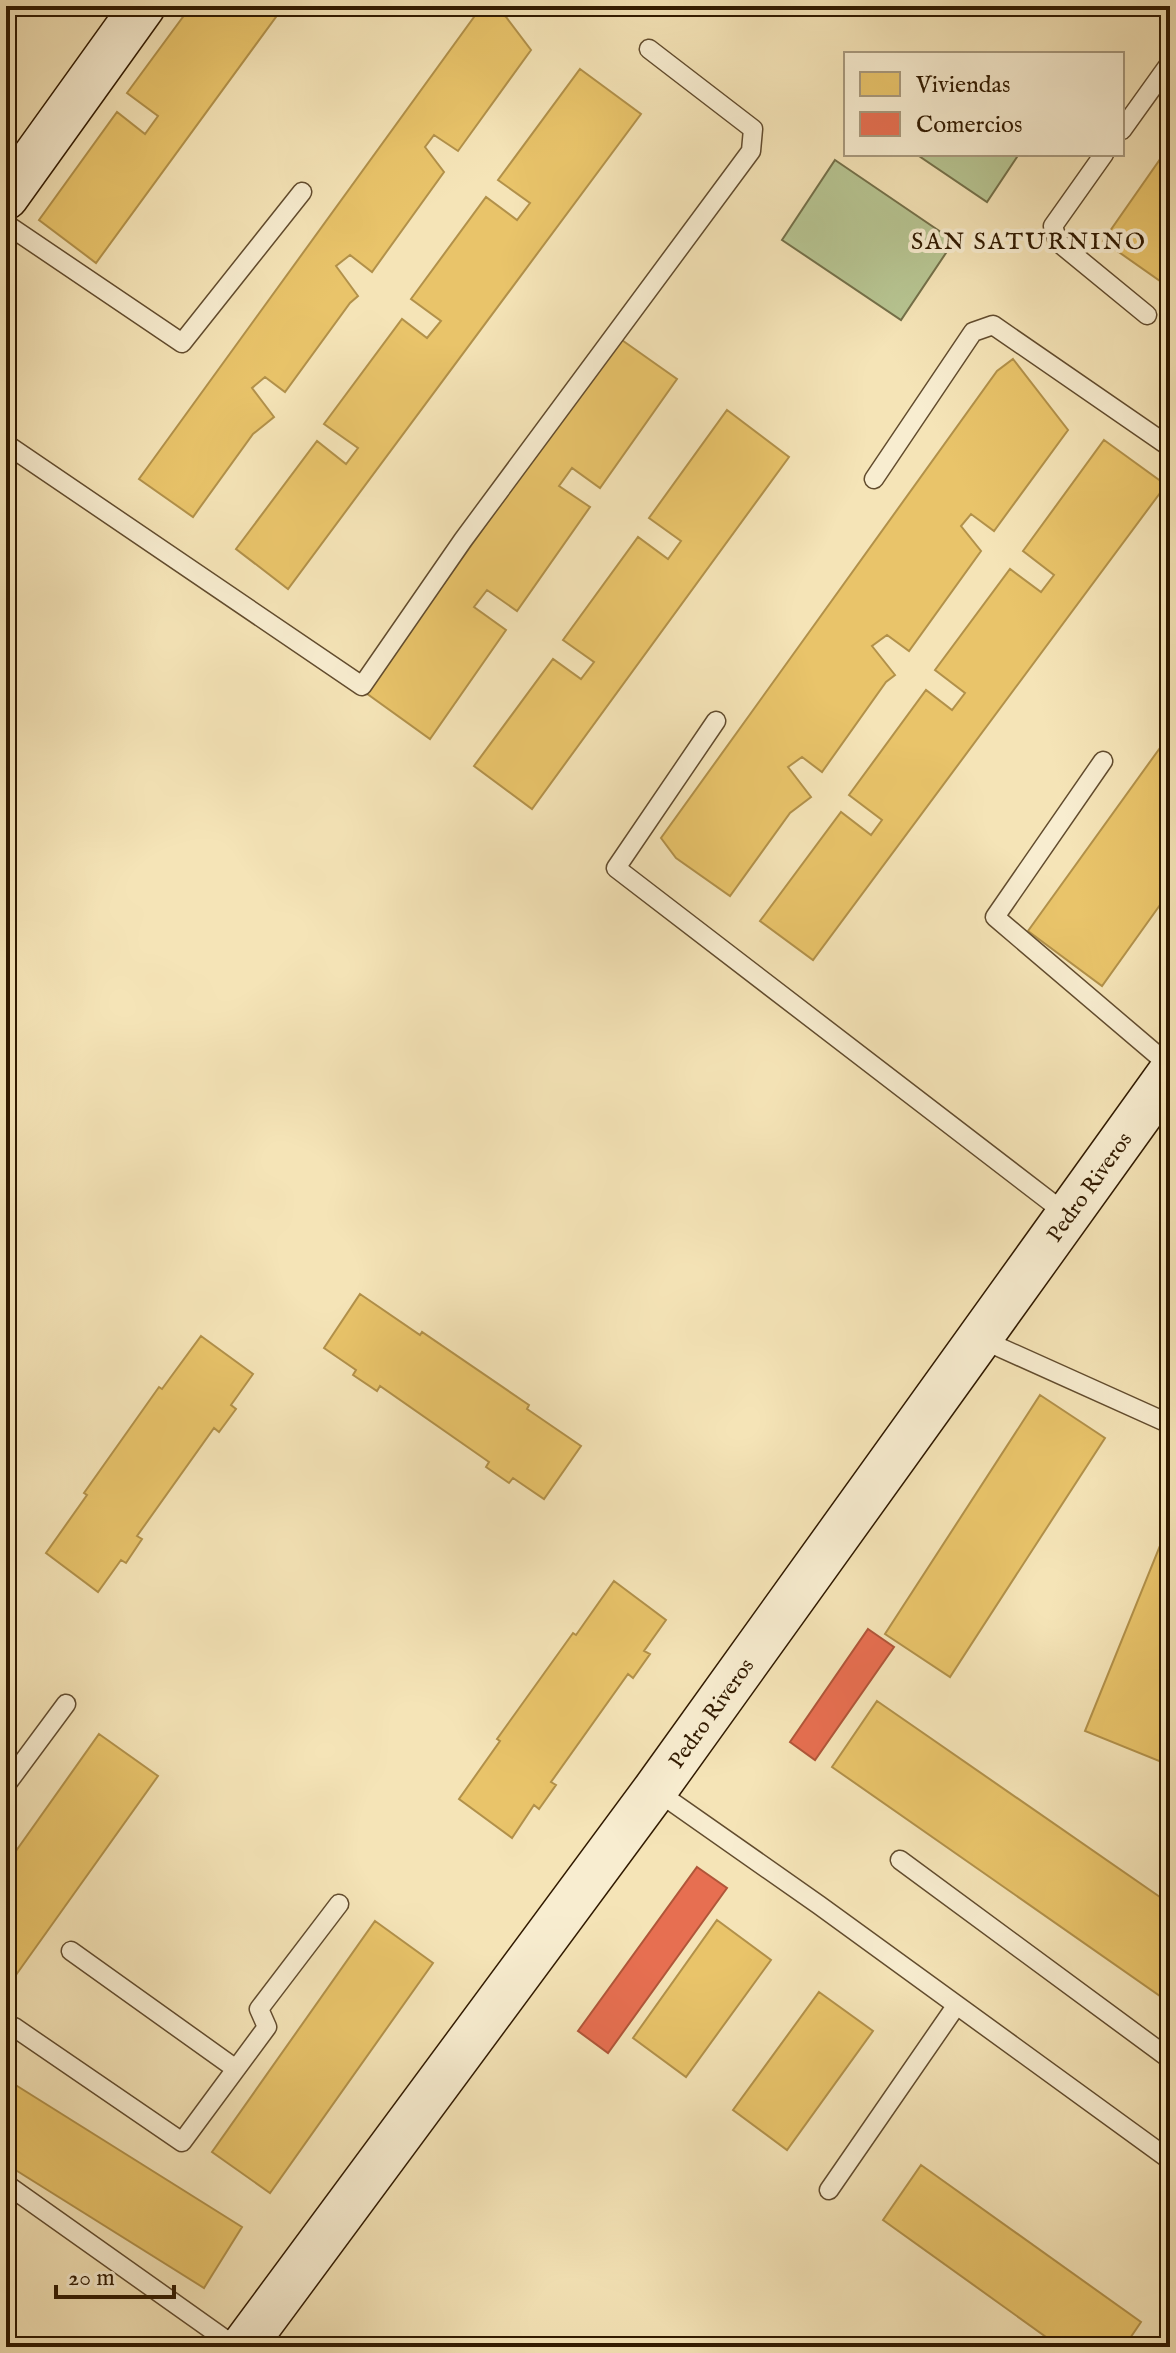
<svg xmlns="http://www.w3.org/2000/svg" width="1176" height="2353" font-family="'IM FELL English',serif">
  <rect width="100%" height="100%" fill="#f5e4b7"/>
  <filter id="stains"><feTurbulence type="fractalNoise" baseFrequency=".0025" numOctaves="4"/><feColorMatrix values="0 0 0 0 .2 0 0 0 0 .09 0 0 0 0 .02 0 0 0 .5 -.17"/></filter>
  <radialGradient id="worn" r=".72"><stop offset=".6" stop-color="#630" stop-opacity="0"/><stop offset="1" stop-color="#630" stop-opacity=".3"/></radialGradient>
  <path fill="#b7c592" stroke="#747049" stroke-width="2" d="M 916,154 L 1019,154 L 987,202 Z
    M 835,160 L 954,241 L 901,320 L 782,240 Z"/>
  <path fill="#e9c46a" stroke="#b2914a" stroke-width="2" d="M 191,6 L 223,6 L 232,13 L 237,6 L 284,6 L 96,263 L 39,220 L 117,112 L 145,134 L 158,116 L 127,93 Z
    M 482,6 L 493,6 L 506,17 L 531,50 L 458,151 L 434,135 L 425,147 L 444,172 L 372,272 L 350,255 L 336,266 L 358,296 L 350,303 L 285,392 L 265,377 L 252,388 L 274,417 L 253,434 L 193,517 L 139,479 Z
    M 580,69 L 641,114 L 288,589 L 236,549 L 317,441 L 346,464 L 358,448 L 324,424 L 402,319 L 427,338 L 441,321 L 411,299 L 486,197 L 517,220 L 530,203 L 498,180 Z
    M 1170,145 L 1170,288 L 1103,241 Z
    M 619,338 L 677,379 L 600,488 L 572,468 L 559,486 L 590,507 L 517,611 L 487,590 L 474,607 L 506,630 L 430,739 L 366,693 Z
    M 1013,359 L 1068,430 L 994,531 L 971,514 L 961,526 L 981,551 L 909,651 L 887,635 L 872,646 L 895,675 L 886,682 L 822,772 L 802,757 L 788,767 L 811,797 L 790,813 L 730,896 L 676,858 L 661,838 L 997,371 Z
    M 727,410 L 789,457 L 532,809 L 474,766 L 553,659 L 581,679 L 594,662 L 563,640 L 638,537 L 668,559 L 681,541 L 649,518 Z
    M 1104,440 L 1166,485 L 813,960 L 760,921 L 841,812 L 871,835 L 882,820 L 849,795 L 926,690 L 952,710 L 965,693 L 935,670 L 1010,569 L 1041,592 L 1054,575 L 1023,551 Z
    M 1170,734 L 1170,891 L 1102,986 L 1028,931 Z
    M 360,1294 L 420,1335 L 422,1332 L 529,1405 L 527,1409 L 581,1446 L 544,1499 L 513,1478 L 509,1483 L 486,1467 L 489,1462 L 380,1386 L 377,1391 L 353,1375 L 356,1370 L 324,1348 Z
    M 201,1336 L 253,1374 L 231,1405 L 236,1409 L 219,1432 L 214,1428 L 137,1536 L 142,1539 L 126,1563 L 121,1560 L 98,1592 L 46,1553 L 87,1495 L 84,1493 L 159,1387 L 162,1389 Z
    M 1040,1395 L 1105,1438 L 950,1677 L 885,1634 Z
    M 1170,1521 L 1170,1748 L 1164,1763 L 1085,1731 Z
    M 614,1581 L 666,1620 L 644,1651 L 650,1654 L 633,1678 L 628,1674 L 551,1782 L 556,1785 L 539,1809 L 534,1805 L 512,1838 L 459,1799 L 500,1741 L 497,1739 L 573,1633 L 576,1635 Z
    M 877,1701 L 1170,1904 L 1170,2003 L 832,1767 Z
    M 99,1734 L 158,1776 L 6,1989 L 6,1865 Z
    M 717,1920 L 771,1960 L 686,2077 L 633,2038 Z
    M 375,1921 L 433,1963 L 270,2193 L 212,2152 Z
    M 819,1992 L 873,2031 L 787,2150 L 733,2110 Z
    M 6,2079 L 242,2227 L 204,2288 L 6,2164 Z
    M 921,2165 L 1141,2322 L 1124,2347 L 1060,2347 L 883,2220 Z"/>
  <path fill="#e76f51" stroke="#b05639" stroke-width="2" d="M 868,1629 L 894,1647 L 815,1760 L 790,1742 Z
    M 697,1867 L 727,1888 L 608,2053 L 578,2031 Z"/>
  <g fill="none" stroke-linecap="round" stroke-linejoin="round">
    <defs>
      <path id="lane" d="M 1122,130 L 1170,63
        M 1104,154 L 1053,226 L 1058,242 L 1147,315
        M 6,224 L 182,343 L 302,192
        M 6,444 L 362,686 L 463,540 L 751,151 L 753,129 L 649,49
        M 874,479 L 973,332 L 993,325 L 1170,447
        M 716,721 L 616,868 L 1069,1216
        M 1103,761 L 995,917 L 1170,1066
        M 981,1339 L 1170,1424
        M 6,1785 L 66,1704
        M 655,1790 L 819,1905 L 1170,2160
        M 900,1860 L 1170,2059
        M 71,1951 L 236,2069
        M 6,2038 L 14,2027 L 182,2142 L 267,2027 L 259,2009 L 339,1904
        M 6,2184 L 236,2347
        M 829,2190 L 956,2006"/>
      <g id="secondary">
        <path d="M 6,197 L 143,6"/>
        <path id="s1" d="M 243,2347 L 655,1790 L 1170,1073"/>
      </g>
    </defs>
    <use href="#lane" stroke="#624c2e" stroke-width="21"/>
    <use href="#secondary" stroke="#311a00" stroke-width="47"/>
    <use href="#lane" stroke="#f8edd0" stroke-width="18"/>
    <use href="#secondary" stroke="#f8edd0" stroke-width="44"/>
  </g>
  <g text-anchor="middle" stroke-width="8" stroke-linejoin="round" paint-order="stroke">
    <g font-size="22" fill="#311a00" stroke="#f8edd0">
      <text dy="8" stroke="none"><textPath href="#s1" startOffset="1436">Pedro Riveros</textPath></text>
      <text dy="8" stroke="none"><textPath href="#s1" startOffset="788">Pedro Riveros</textPath></text>
    </g>
    <g font-size="24" letter-spacing="2" fill="#311a00" stroke="#f8edd0">
      <text x="1029" y="249">SAN SATURNINO</text>
    </g>
  </g>
  <rect width="1176" height="2353" fill="none" stroke="#f5e4b7" stroke-width="32"/>
  <rect x="8" y="8" width="1160" height="2337" fill="none" stroke="#311a00" stroke-width="4"/>
  <rect x="16" y="16" width="1144" height="2321" fill="none" stroke="#311a00" stroke-width="2"/>
  <rect x="844" y="52" width="280" height="104" fill="#f8edd0" stroke="#a8997d" stroke-width="2"/>
  <rect x="860" y="72" width="40" height="24" fill="#e9c46a" stroke="#a8997d" stroke-width="2"/>
  <text x="916" y="92" font-size="24" fill="#311a00">Viviendas</text>
  <rect x="860" y="112" width="40" height="24" fill="#e76f51" stroke="#a8997d" stroke-width="2"/>
  <text x="916" y="132" font-size="24" fill="#311a00">Comercios</text>
  <path d="M56 2285v12h118v-12" fill="none" stroke="#311a00" stroke-width="4"/>
  <text x="68" y="2285" font-size="24" fill="#311a00" stroke="#f8edd0" stroke-width="6" paint-order="stroke">20 m</text>
  <rect width="100%" height="100%" filter="url(#stains)"/>
  <rect width="100%" height="100%" fill="url(#worn)"/>
</svg>
